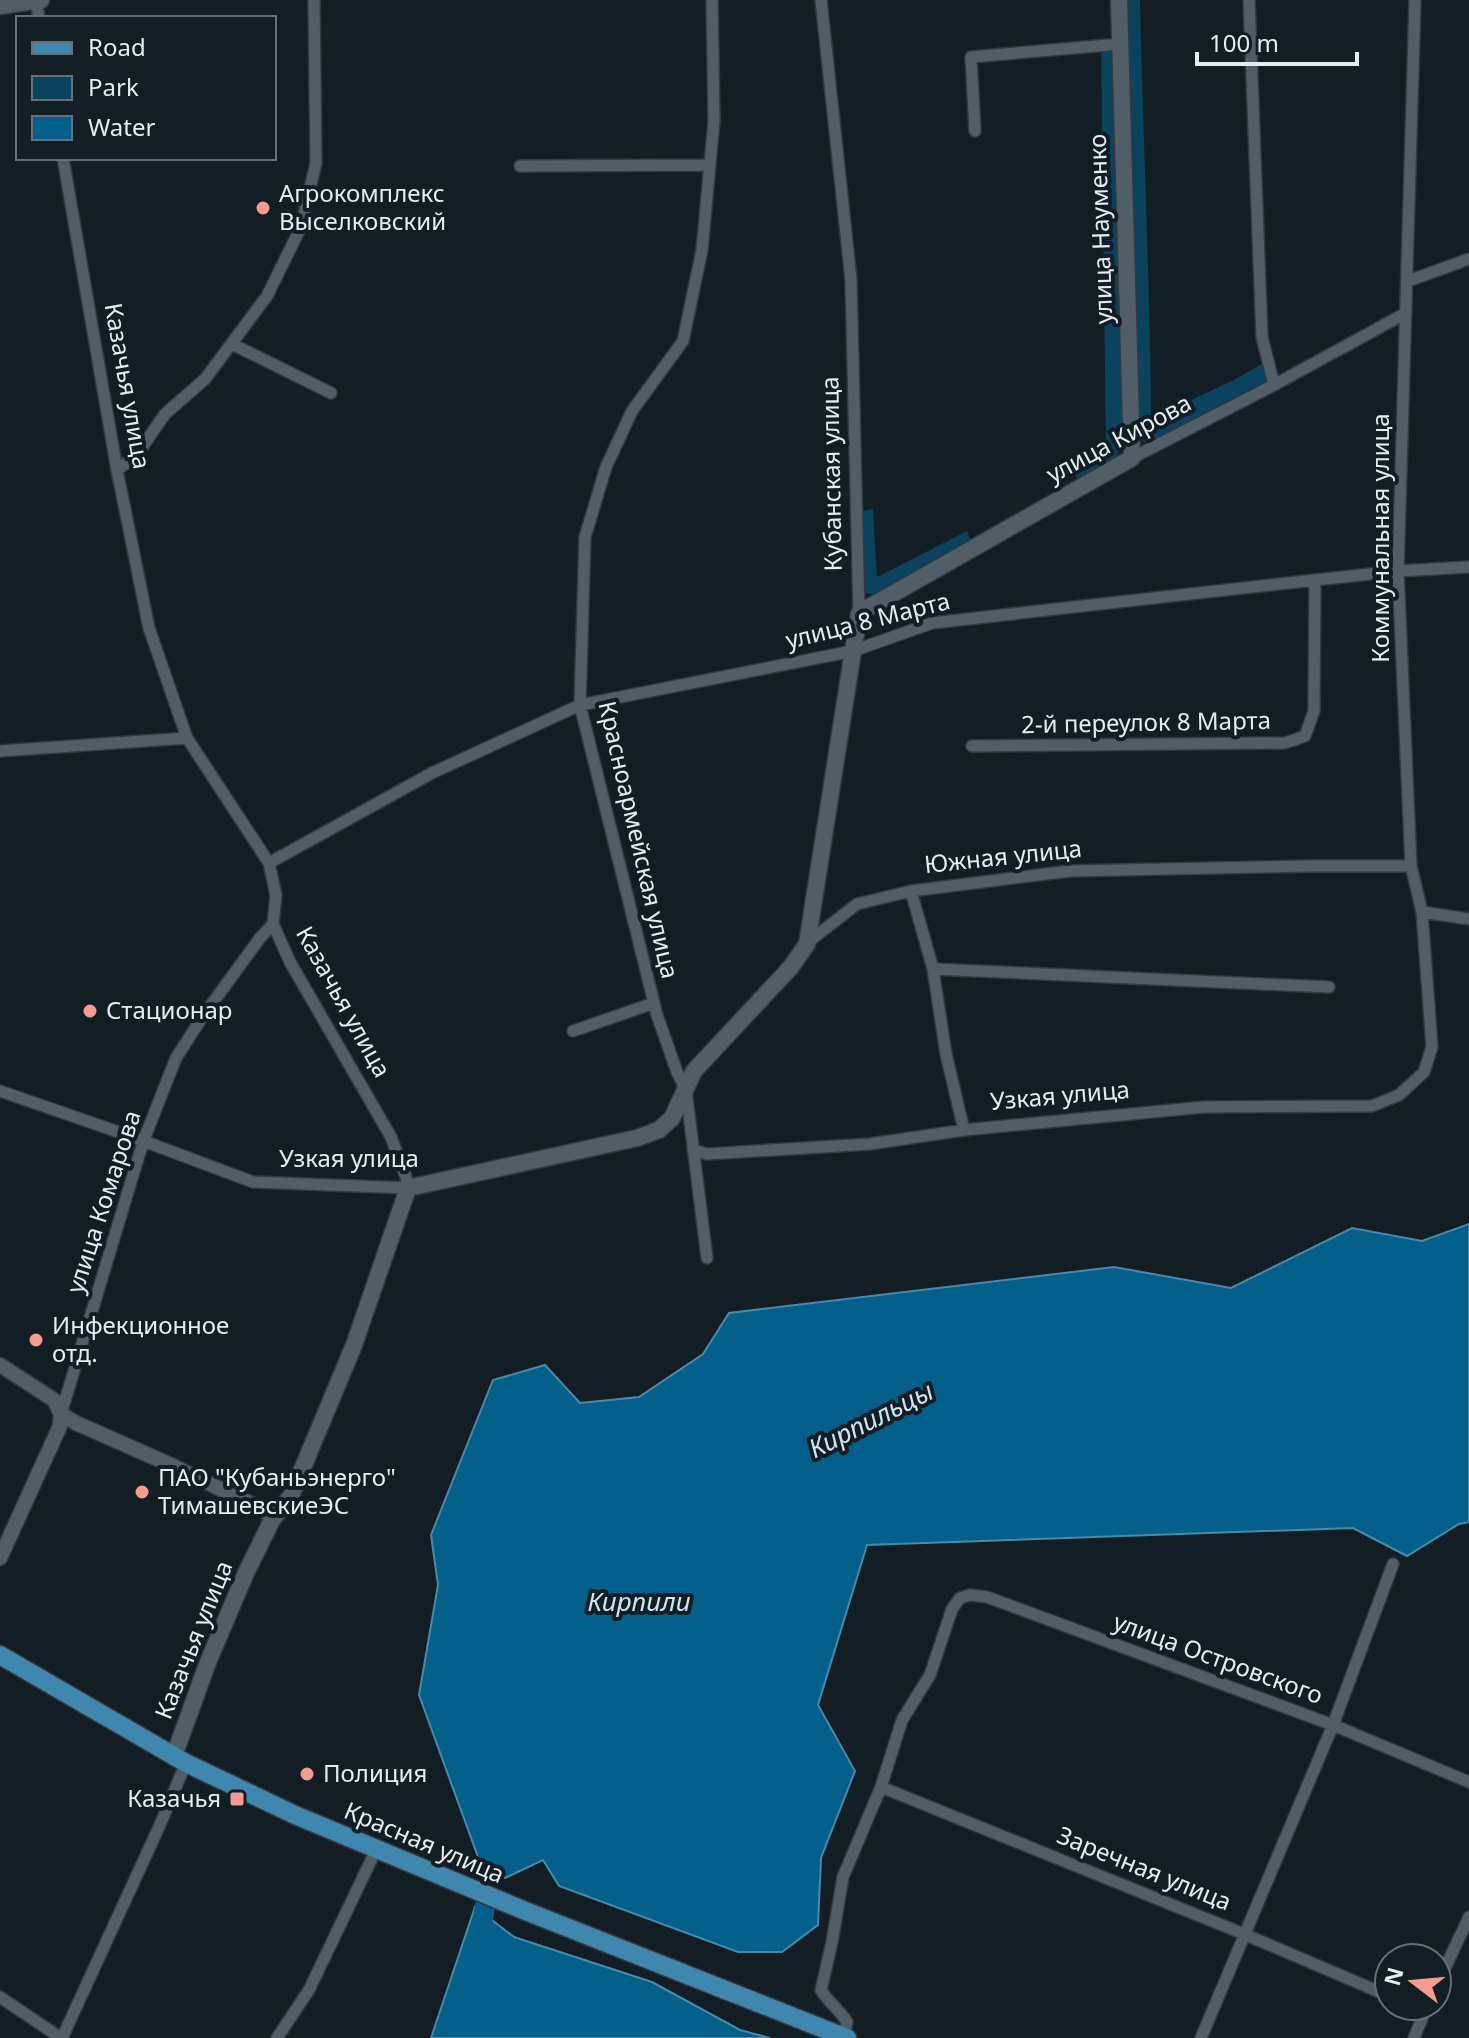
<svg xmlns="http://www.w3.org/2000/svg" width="1469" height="2038" font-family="'Noto Sans',sans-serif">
  <rect width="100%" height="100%" fill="#121d24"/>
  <path fill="#0b435f" d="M 1124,0 L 1140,0 C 1143,140 1150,279 1151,419 L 1236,379 L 1263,363 L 1269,378 L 1268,385 L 1148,443 L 1138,440 Z
    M 1101,48 L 1114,48 L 1124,436 C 1119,464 1102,468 1079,480 L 1076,477 L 1074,473 L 1103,457 L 1106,452 Z
    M 873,509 L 877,577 L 967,531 L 971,541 L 874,595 L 863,592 L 860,511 Z"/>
  <path fill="#04608b" stroke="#488aaa" stroke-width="2" d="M 1469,1224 L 1469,1522 L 1459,1524 L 1407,1556 L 1353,1528 L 867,1545 L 818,1705 L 855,1771 L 821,1858 L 818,1925 L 782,1952 L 738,1952 L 559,1886 L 543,1860 L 505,1878 L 478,1857 L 419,1695 L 438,1585 L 431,1535 L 493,1380 L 545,1365 L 580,1403 L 639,1397 L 703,1354 L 729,1313 L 1114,1267 L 1231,1288 L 1352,1228 L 1422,1241 Z
    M 475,1907 L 514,1937 L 652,1982 L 740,2030 L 770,2038 L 431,2038 Z"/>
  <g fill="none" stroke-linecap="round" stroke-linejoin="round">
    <path stroke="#04608b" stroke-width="20" d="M 479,1940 L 486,1901"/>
    <defs>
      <path id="minor" d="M 36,0 L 39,18
        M 821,0 L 851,280 L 859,613
        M 1249,0 L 1262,337 L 1274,385
        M 975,131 L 971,57 L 1120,44
        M 520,166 L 710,165
        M 1408,281 L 1469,259
        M 232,344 L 331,393
        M 1132,458 L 1274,385 L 1406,313
        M 117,470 L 136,456 L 165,414 L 205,379 L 267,296 L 301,227 L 316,163 L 314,0
        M 972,746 L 1285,743 L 1305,736 L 1314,711 L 1315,580
        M 0,751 L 187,738
        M 269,863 L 432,773 L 580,705 L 853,651 L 932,623 L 1315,580 L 1398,571 L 1469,567
        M 911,891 L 933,969 L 946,1054 L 964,1130
        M 1422,912 L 1469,919
        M 807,943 L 857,904 L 911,891 L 1070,871 L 1310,866 L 1411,866
        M 933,969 L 1329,987
        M 573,1031 L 654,1003
        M 0,1091 L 130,1136 L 253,1182 L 408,1188 L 406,1177 L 391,1137 L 290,962 L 273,924 L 276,895 L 269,863 L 187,738 L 149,628 L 117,470 L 63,158
        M 693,1150 L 707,1154 L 870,1144 L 964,1130 L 1204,1107 L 1372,1106 L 1399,1095 L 1424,1072 L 1432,1047 L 1422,912 L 1411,866 L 1398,571 L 1415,0
        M 707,1258 L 686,1090 L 677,1072 L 657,1015 L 580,705 L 585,537 L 606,467 L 632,411 L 683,341 L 702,250 L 714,121 L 712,0
        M 61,1414 L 143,1142 L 176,1058 L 203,1016 L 260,938 L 273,924
        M 881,1787 L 1244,1934 L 1389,1996
        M 1437,1985 L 1469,1917
        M 0,1997 L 61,2038
        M 1413,2006 L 1425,2011
        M 844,2037 L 847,2022 C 840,2010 828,2002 821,1990 L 832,1942 L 843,1877 L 881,1787 L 902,1720 L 930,1675 L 952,1609 L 960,1598 L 970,1595 L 987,1597 L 1333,1725 L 1469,1782
        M 62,2038 L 159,1827 L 186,1763
        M 277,2038 L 309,1990 L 376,1850
        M 1201,2038 L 1333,1725 L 1393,1564
        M 1414,2038 L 1427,2006"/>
      <path id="tertiary" d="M 0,1365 L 54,1400 L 61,1414 L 76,1423 L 171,1465 L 266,1511 L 272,1520
        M 0,1558 L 60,1426 L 61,1414"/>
      <path id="secondary" d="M 0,6 L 41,0
        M 174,1756 L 208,1662 L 245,1575 L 272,1520 L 291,1496 L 354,1345 L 408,1188 L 637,1138 L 659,1130 L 672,1118 L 694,1071 L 791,967 L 807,944 L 859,613 L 1132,458 L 1119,0"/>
      <path id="primary" d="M 0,1655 L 186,1763 L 295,1815 L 523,1910 L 847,2038"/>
    </defs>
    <use href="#minor" stroke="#33393f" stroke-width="14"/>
    <use href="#tertiary" stroke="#33393f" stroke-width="17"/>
    <use href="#secondary" stroke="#33393f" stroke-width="19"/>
    <use href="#primary" stroke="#33393f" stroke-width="21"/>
    <use href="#minor" stroke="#525e67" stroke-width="11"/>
    <use href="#tertiary" stroke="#525e67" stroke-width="14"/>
    <use href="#secondary" stroke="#525e67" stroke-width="16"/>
    <use href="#primary" stroke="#3f87af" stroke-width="18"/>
  </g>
  <g fill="#f59c91" stroke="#121d24" stroke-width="3">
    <circle cx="263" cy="208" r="8"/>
    <circle cx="90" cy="1011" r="8"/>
    <circle cx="36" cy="1340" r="8"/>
    <circle cx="142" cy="1492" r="8"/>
    <circle cx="307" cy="1774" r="8"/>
    <rect x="229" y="1791" width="16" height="16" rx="4"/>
  </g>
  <g text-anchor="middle" stroke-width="8" stroke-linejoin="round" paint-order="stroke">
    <g font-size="24" fill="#e5ecf1" stroke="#121d24" text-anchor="start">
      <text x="279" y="202">Агрокомплекс<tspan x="279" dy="28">Выселковский</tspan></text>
      <text x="106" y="1019">Стационар</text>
      <text x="52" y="1334">Инфекционное<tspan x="52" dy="28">отд.</tspan></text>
      <text x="158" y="1486">ПАО "Кубаньэнерго"<tspan x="158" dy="28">ТимашевскиеЭС</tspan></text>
      <text x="323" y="1782">Полиция</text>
      <text x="221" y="1807" text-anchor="end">Казачья</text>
    </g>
    <g font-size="24" fill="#e5ecf1" stroke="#121d24">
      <text transform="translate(1101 229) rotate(-92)" y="8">улица Науменко</text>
      <text transform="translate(127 386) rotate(80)" y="8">Казачья улица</text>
      <text transform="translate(1119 439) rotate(-28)" y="8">улица Кирова</text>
      <text transform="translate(832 474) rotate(-91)" y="8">Кубанская улица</text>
      <text transform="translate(1381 538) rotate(-90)" y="8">Коммунальная улица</text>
      <text transform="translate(868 621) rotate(-14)" y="8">улица 8 Марта</text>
      <text transform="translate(1146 723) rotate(-1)" y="8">2-й переулок 8 Марта</text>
      <text transform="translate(638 840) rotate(77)" y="8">Красноармейская улица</text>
      <text transform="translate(1003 857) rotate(-6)" y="8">Южная улица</text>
      <text transform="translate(343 1002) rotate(61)" y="8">Казачья улица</text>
      <text transform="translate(1060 1096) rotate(-5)" y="8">Узкая улица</text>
      <text x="349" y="1167">Узкая улица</text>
      <text transform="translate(104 1202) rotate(-72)" y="8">улица Комарова</text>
      <text transform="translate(194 1640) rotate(-68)" y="8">Казачья улица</text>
      <text transform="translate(1218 1659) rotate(20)" y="8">улица Островского</text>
      <text transform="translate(424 1843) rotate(23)" y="8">Красная улица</text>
      <text transform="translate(1144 1869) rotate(22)" y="8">Заречная улица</text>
    </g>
    <g font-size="26" font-style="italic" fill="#cee4f3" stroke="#121d24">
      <text transform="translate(871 1420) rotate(-27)" y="9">Кирпильцы</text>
      <text x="639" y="1611">Кирпили</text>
    </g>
  </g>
  <rect x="16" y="16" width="260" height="144" fill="#121d24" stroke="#667076" stroke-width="2"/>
  <rect x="32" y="42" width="40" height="12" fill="#3f87af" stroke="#667076" stroke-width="2"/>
  <text x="88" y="56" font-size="24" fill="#e5ecf1">Road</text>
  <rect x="32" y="76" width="40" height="24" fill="#0b435f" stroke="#667076" stroke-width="2"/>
  <text x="88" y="96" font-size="24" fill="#e5ecf1">Park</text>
  <rect x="32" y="116" width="40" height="24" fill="#04608b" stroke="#667076" stroke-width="2"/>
  <text x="88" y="136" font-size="24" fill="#e5ecf1">Water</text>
  <g transform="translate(1413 1982) rotate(286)"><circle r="38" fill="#121d24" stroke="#667076" stroke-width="2"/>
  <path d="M0-6L14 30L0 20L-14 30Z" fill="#f59c91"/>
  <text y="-12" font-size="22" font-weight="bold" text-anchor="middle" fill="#e5ecf1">N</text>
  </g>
  <path d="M1197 52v12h160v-12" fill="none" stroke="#e5ecf1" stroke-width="4"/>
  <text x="1209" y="52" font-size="24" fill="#e5ecf1" stroke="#121d24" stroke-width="6" paint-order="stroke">100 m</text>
</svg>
